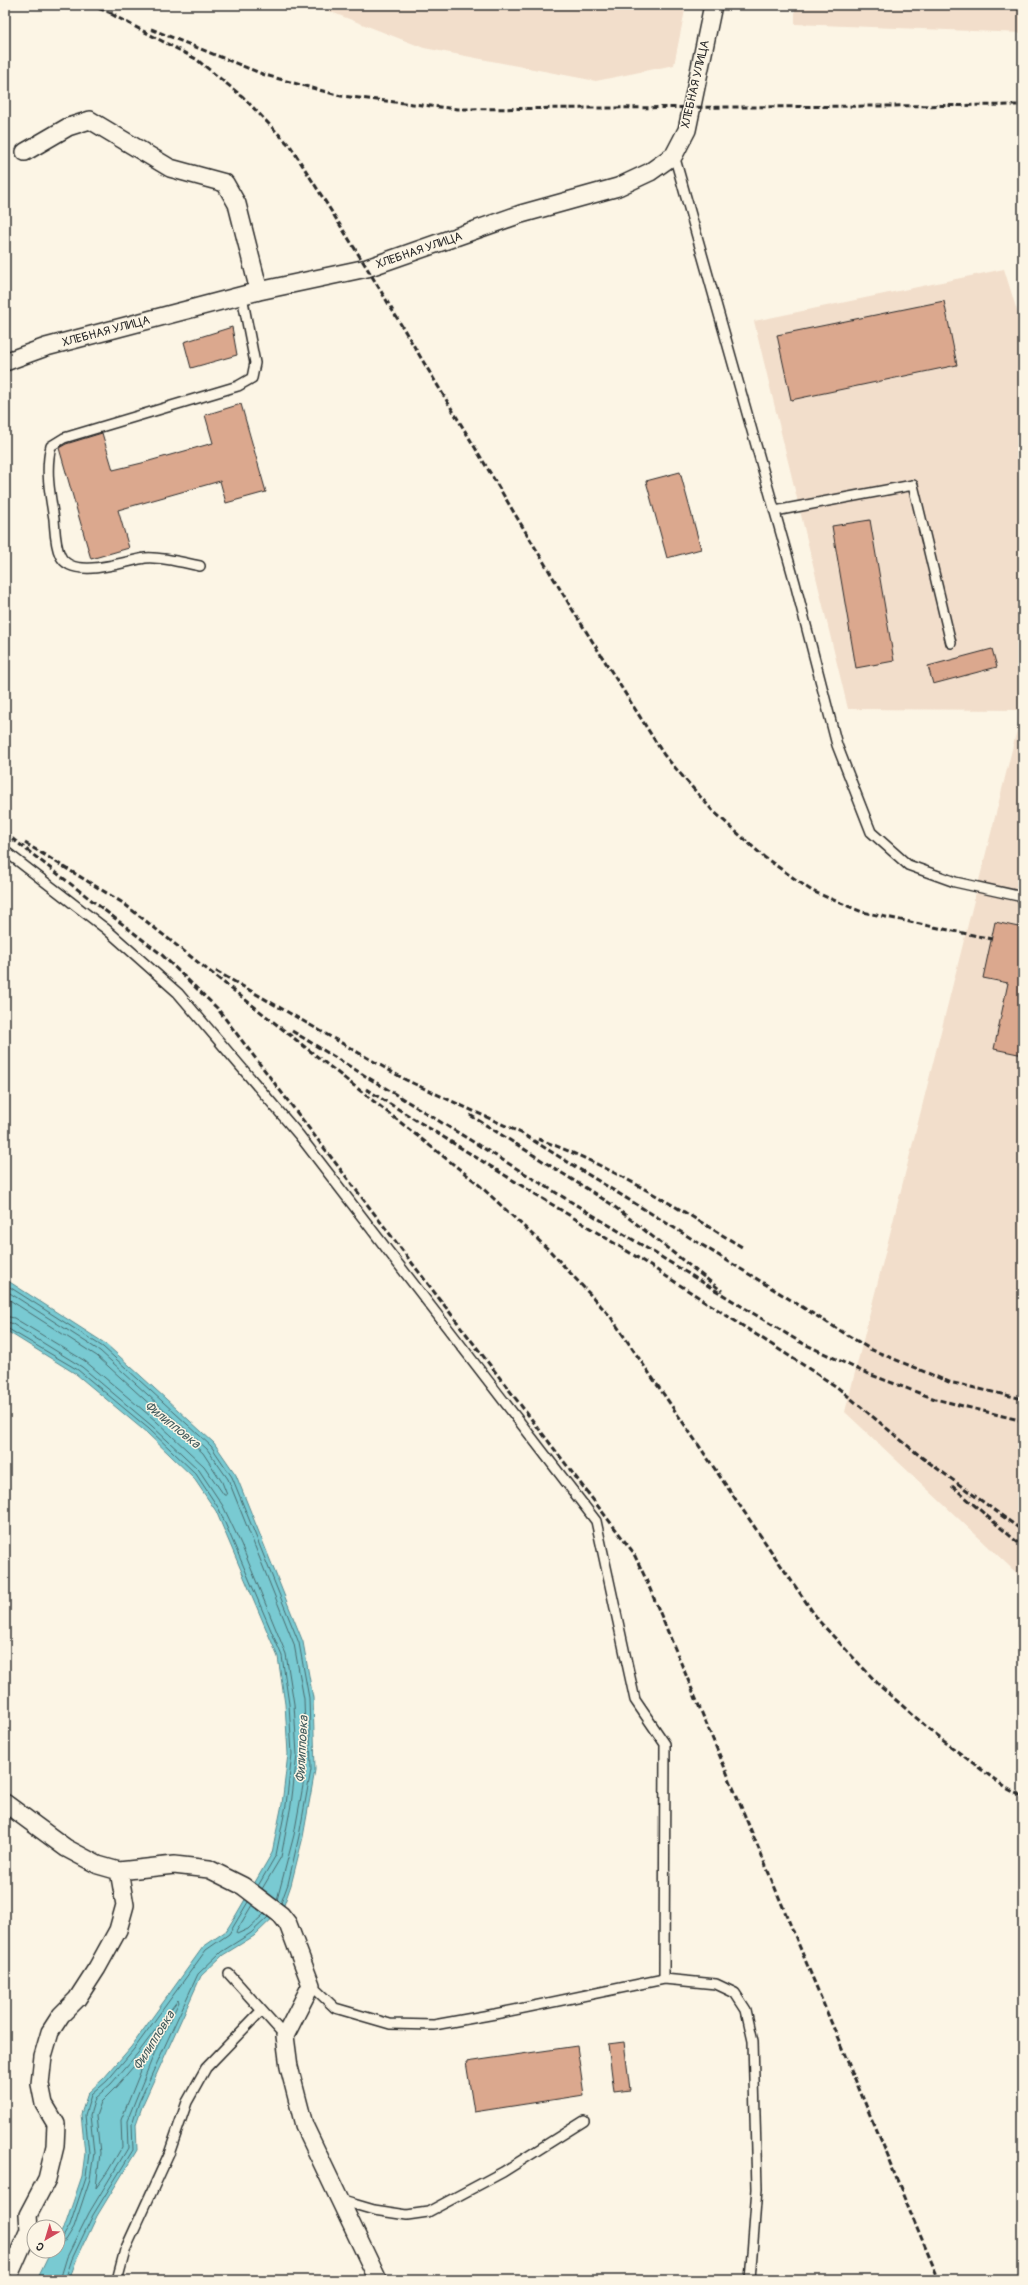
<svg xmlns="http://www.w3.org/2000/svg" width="1028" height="2285" font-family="Pangolin,sans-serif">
  <rect width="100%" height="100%" fill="#fcf5e5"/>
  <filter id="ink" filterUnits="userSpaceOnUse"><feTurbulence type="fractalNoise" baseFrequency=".025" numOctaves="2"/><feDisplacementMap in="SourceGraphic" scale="8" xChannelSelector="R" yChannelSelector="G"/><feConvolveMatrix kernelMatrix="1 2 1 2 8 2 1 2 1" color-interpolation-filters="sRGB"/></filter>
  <g filter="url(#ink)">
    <path fill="#f2decb" d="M 313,5 L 686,5 L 674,65 L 596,81 L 424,48 Z
      M 795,5 L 1023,5 L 1023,33 L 795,24 Z
      M 1004,269 L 1023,330 L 1023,1579 L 845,1412 L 1022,710 L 848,709 L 754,321 Z"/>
    <path fill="#79cad2" stroke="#5a8a8f" d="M 5,1279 L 106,1344 L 214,1443 L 236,1475 L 303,1642 L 313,1698 L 315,1770 L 303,1837 L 291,1885 L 283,1908 L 254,1936 L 223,1955 L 201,1976 L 143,2104 L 136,2124 L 137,2150 L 97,2216 L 76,2261 L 69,2280 L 37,2280 L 51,2251 L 58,2251 L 58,2238 L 66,2223 L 82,2176 L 85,2153 L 81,2114 L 88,2093 L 104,2078 L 131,2047 L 203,1947 L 226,1931 L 236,1915 L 272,1853 L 282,1804 L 288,1754 L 285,1704 L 278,1657 L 216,1511 L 193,1477 L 147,1433 L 76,1374 L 5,1330 Z"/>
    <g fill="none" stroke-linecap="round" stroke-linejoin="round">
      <path stroke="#4a6b6e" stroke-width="1" d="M 5,1284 L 103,1347 L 211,1446 L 232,1477 L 299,1643 L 309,1698 L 311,1770 L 299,1836 L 288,1884 L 281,1903
        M 5,1290 L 100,1351 L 207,1449 L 228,1479 L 294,1644 L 304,1699 L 306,1769 L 294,1835 L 277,1900
        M 5,1297 L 97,1356 L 203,1453 L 222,1482 L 227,1495 L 224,1495 L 204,1466 L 156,1421 L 85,1361 L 14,1318 L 5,1316
        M 5,1322 L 11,1323 L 82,1367 L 152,1426 L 199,1470 L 223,1506 L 241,1544 L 286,1654 L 294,1704 L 297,1755 L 291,1805 L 281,1857 L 262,1889
        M 5,1327 L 78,1370 L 149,1429 L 196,1474 L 219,1509 L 282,1656 L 289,1704 L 292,1754 L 286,1805 L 276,1855 L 258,1886
        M 252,1905 L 236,1932 L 237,1934 L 248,1929 L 264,1914
        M 143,2056 L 146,2058 L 121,2120 L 122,2147 L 108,2171 L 96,2188 L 100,2153 L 96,2116 L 101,2102 L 115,2088 Z
        M 58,2239 L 63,2237 L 70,2225 L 86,2177 L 89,2153 L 85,2115 L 91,2095 L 107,2081 L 134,2049 L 206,1950 L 229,1934 L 248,1902
        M 58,2244 L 66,2240 L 74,2227 L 90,2179 L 94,2153 L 90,2115 L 95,2098 L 111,2084 L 138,2053 L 178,2000 L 179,2002 L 156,2049 L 127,2121 L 128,2148 L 89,2213 L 67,2257 L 60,2280
        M 65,2280 L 72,2259 L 93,2215 L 133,2150 L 132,2124 L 139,2102 L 198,1974 L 221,1952 L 251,1933 L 268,1917"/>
    </g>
    <path fill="#dba88e" stroke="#2b2b2b" d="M 944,301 L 957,365 L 791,400 L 777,335 Z
      M 232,327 L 237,355 L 191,368 L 184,342 Z
      M 241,404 L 266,492 L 226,503 L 220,481 L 118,510 L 129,548 L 91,559 L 59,448 L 66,444 L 102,433 L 113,470 L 142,463 L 213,443 L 205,415 Z
      M 680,472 L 701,549 L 667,558 L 646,481 Z
      M 870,520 L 894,661 L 856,668 L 832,526 Z
      M 992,649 L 997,667 L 933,684 L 928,666 Z
      M 995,922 L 1023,928 L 1023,1055 L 994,1049 L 1008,983 L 983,978 Z
      M 624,2042 L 630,2090 L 614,2092 L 608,2044 Z
      M 577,2046 L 584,2095 L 474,2112 L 466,2062 Z"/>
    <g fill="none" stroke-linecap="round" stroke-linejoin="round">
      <defs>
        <path id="service" d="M 674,155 L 795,583 L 837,745 L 871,832 L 908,865 L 955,882 L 1023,897
          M 775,511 L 913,485 L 951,643
          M 200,566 C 185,563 159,556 145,558 C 125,561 71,581 60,555 C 55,545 55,530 54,519 C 50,495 45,470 51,446 L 64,438 L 238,386 L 252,378 L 255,363 L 242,296
          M 5,851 L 106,929 L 178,993 L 299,1135 L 596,1521 L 635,1700 L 665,1744 L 664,1979
          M 229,1974 L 285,2036
          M 311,1985 L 335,2008 L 390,2024 L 434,2025 L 495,2014 L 664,1979 L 716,1984 L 735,1993 L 746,2010 L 753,2041 L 757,2189 L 750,2280
          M 340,2200 L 374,2210 L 407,2215 L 428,2212 L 503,2172 L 584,2121
          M 117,2280 L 125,2250 L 169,2154 L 187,2102 L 206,2068 L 261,2011"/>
        <path id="minor" d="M 25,152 L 68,127 L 90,120 L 170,168 L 225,183 L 237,204 L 259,291
          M 5,362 L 46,347 L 259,291 L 367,268 L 521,214 L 618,187 L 650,172 L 674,155 L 687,130 L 713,5
          M 5,1803 L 66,1848 L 98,1865 L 119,1871 L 174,1865 L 209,1869 L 243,1886 L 281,1915 L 288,1924 L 311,1985 L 285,2036 L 289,2067 L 304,2125 L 378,2280
          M 7,2280 L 29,2230 L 28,2215 L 47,2179 L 55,2146 L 56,2124 L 44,2104 L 40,2084 L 43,2056 L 50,2032 L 61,2015 L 77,1999 L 97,1968 L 118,1930 L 125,1905 L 119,1871"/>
      </defs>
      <use href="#service" stroke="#2b2b2b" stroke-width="12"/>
      <use href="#minor" stroke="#2b2b2b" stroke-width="20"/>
      <use href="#service" stroke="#fcf5e5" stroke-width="9"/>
      <use href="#minor" stroke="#fcf5e5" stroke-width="17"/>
      <path stroke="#2b2b2b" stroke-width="3" stroke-dasharray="6 3" stroke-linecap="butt" d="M 90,5 L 116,15
        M 111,14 L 196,59 L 243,97 L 291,147 L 367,268 L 572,609 L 664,755 L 712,810 L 764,857 L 812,891 L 862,912 L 992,939
        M 151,29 L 265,75 L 341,96 L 458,109 L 1023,105
        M 5,833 L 161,954 L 217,1008 L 633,1552 L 645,1577 L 939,2280
        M 25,843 L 123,903 L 477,1183 L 550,1251 L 610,1316 L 819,1621 L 881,1687 L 937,1736 L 1006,1788 L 1023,1797
        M 216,971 L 406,1080 L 521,1133 L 870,1349 L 949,1382 L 1023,1399
        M 292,1031 L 800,1342 L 866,1373 L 935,1399 L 1023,1421
        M 366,1089 L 635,1256 L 837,1387 L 920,1456 L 1023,1531
        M 470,1115 L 611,1204 L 722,1291
        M 538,1139 C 610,1165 676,1207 742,1247
        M 952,1486 L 1023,1547"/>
    </g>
  </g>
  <g text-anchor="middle" stroke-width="3" stroke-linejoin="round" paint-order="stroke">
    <g font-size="12" fill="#2b2b2b" stroke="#fcf5e5">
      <text transform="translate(695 84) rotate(-77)" y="4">ХЛЕБНАЯ УЛИЦА</text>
      <text transform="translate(419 250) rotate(-19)" y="4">ХЛЕБНАЯ УЛИЦА</text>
      <text transform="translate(106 331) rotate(-15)" y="4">ХЛЕБНАЯ УЛИЦА</text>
    </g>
    <g font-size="13" font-style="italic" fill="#425b5d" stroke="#fcf5e5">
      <text transform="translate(173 1424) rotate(39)" y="5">Филипповка</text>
      <text transform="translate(301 1749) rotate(-87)" y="5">Филипповка</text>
      <text transform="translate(153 2040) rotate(-58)" y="5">Филипповка</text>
    </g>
  </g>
  <rect width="1028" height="2285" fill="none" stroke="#fcf5e5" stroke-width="20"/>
  <rect x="10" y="10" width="1008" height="2265" fill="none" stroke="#2b2b2b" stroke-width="1.5" filter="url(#ink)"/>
  <g transform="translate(46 2239) rotate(218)"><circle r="19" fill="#fcf5e5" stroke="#a8a49b"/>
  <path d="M0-3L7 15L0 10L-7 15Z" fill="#d1495b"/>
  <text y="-6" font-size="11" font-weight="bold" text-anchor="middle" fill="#2b2b2b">С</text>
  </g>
</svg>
